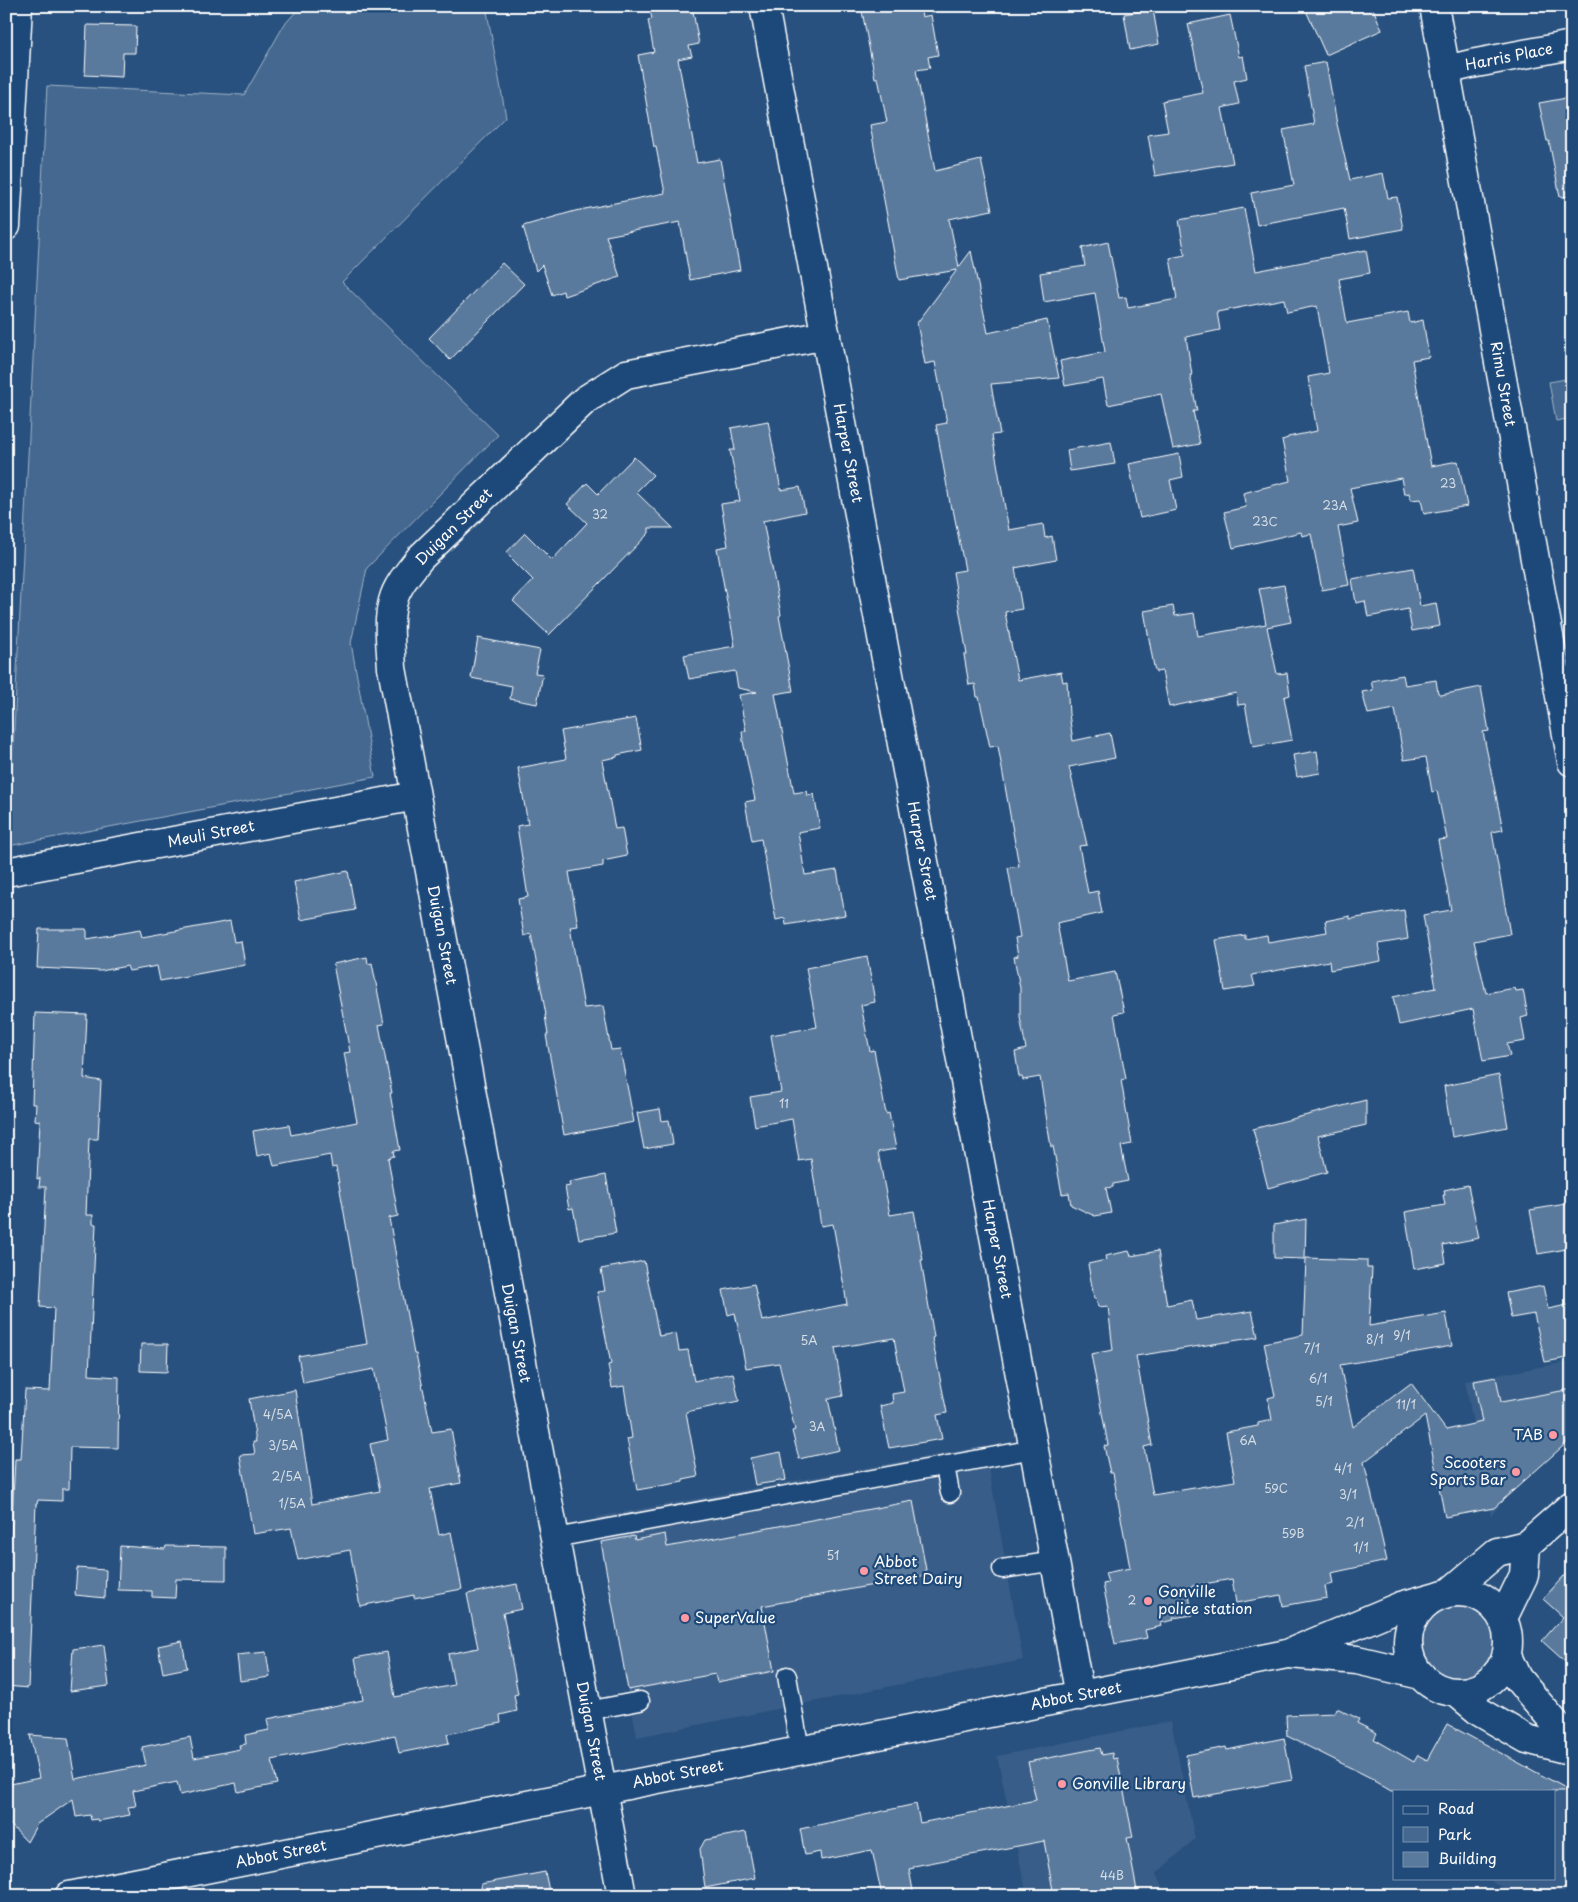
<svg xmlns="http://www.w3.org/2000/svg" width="1578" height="1902" font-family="'Playpen Sans',sans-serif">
  <rect width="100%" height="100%" fill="#28517f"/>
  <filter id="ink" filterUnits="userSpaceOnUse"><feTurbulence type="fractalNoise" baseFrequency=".02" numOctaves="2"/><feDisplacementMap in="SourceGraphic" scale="10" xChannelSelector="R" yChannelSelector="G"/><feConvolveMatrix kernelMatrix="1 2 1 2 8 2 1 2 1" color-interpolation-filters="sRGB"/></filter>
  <g filter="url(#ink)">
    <path fill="#375d88" d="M 1572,1361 L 1572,1438 L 1504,1499 L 1491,1516 L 1465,1381 Z
      M 985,1446 L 1023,1660 L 637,1737 L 596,1517 Z
      M 1171,1721 L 1195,1839 L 1156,1874 L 1167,1896 L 1027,1896 L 997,1756 Z
      M 1516,1762 L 1572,1791 L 1572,1896 L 1518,1896 L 1486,1878 L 1554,1878 L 1554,1791 Z"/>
    <path fill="#446890" stroke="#a2b4c8" d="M 301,6 L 486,6 L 506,117 L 342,282 L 498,435 L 367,568 L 351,643 L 375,777 L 8,846 L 47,86 L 244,95 L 284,25 Z
      M 1572,378 L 1572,418 L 1556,421 L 1549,382 Z
      M1421 1644a37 37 0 1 1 74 0a37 37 0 1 1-74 0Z"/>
    <path fill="#5a7a9d" stroke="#fff" d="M 649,6 L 692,6 L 699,44 L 689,46 L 692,56 L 678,59 L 697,163 L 720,159 L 740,270 L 690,280 L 680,222 L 606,236 L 620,277 L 564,296 L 563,291 L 552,295 L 542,265 L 536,271 L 523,226 L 575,211 L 665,193 L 656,147 L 654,147 L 638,55 L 654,52 L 648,20 L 652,19 Z
      M 861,6 L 920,6 L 922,17 L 931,15 L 938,55 L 928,57 L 930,68 L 916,70 L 935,171 L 981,160 L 992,210 L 949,219 L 959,267 L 971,251 L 988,333 L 1047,320 L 1059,378 L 991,384 L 1000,434 L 992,435 L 1009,530 L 1043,524 L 1045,538 L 1052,536 L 1056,560 L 1015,568 L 1022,609 L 1005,612 L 1018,680 L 1061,672 L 1063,682 L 1067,681 L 1069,714 L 1073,741 L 1110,733 L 1115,758 L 1069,767 L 1087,845 L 1079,846 L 1088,893 L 1098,891 L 1102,913 L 1057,923 L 1068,981 L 1115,972 L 1124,1012 L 1114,1014 L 1126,1079 L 1121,1080 L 1132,1144 L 1121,1146 L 1128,1181 L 1113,1184 L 1113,1187 L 1106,1188 L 1111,1213 L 1095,1216 L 1071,1205 L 1069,1193 L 1062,1194 L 1053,1146 L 1051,1147 L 1040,1077 L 1023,1080 L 1022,1077 L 1019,1077 L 1015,1052 L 1026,1049 L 1020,1017 L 1020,988 L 1014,957 L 1018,956 L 1015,938 L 1020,937 L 1008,868 L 1019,866 L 998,746 L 990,747 L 979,697 L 977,697 L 975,684 L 969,685 L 964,655 L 967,655 L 953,572 L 965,570 L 953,509 L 951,509 L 936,425 L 947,423 L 935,362 L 925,364 L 917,323 L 957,270 L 899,280 L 870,125 L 887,122 L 878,78 L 875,78 Z
      M 1304,6 L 1372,6 L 1382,30 L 1326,55 Z
      M 1153,9 L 1159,44 L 1130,50 L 1124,14 Z
      M 1230,15 L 1239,57 L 1243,56 L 1247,78 L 1234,81 L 1239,104 L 1222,108 L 1233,163 L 1155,176 L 1148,135 L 1168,132 L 1162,101 L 1203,93 L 1188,24 Z
      M 87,25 L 136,26 L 135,53 L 123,53 L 122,77 L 85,75 Z
      M 1326,62 L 1337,124 L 1350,180 L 1383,173 L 1388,198 L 1397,197 L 1403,229 L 1350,239 L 1344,208 L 1257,225 L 1251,193 L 1294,185 L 1283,130 L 1314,124 L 1304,66 Z
      M 1572,97 L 1572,196 L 1560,197 L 1549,141 L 1547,141 L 1539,103 Z
      M 1244,208 L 1256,271 L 1366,250 L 1370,273 L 1339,279 L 1347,323 L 1408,312 L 1410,323 L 1423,320 L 1429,357 L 1412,360 L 1431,466 L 1458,461 L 1467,506 L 1424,514 L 1421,499 L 1411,500 L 1409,493 L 1404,494 L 1401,478 L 1350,488 L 1358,523 L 1338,527 L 1349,585 L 1322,590 L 1311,534 L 1302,536 L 1301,532 L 1233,548 L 1224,512 L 1246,507 L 1243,493 L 1290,481 L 1282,440 L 1288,438 L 1288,437 L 1317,431 L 1308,377 L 1329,373 L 1317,306 L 1287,312 L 1284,299 L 1217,312 L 1220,330 L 1186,337 L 1192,375 L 1190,375 L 1197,411 L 1193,411 L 1200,444 L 1173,449 L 1161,394 L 1108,405 L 1103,379 L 1065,386 L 1060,361 L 1105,352 L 1095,293 L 1044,302 L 1040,273 L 1085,266 L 1082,248 L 1108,242 L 1119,298 L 1126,297 L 1128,308 L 1177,299 L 1170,258 L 1185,255 L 1179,220 Z
      M 502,263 L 524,284 L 450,360 L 429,338 Z
      M 768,421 L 781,490 L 800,487 L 805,512 L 763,521 L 780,609 L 781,615 L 779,616 L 793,691 L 775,694 L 794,793 L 807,791 L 808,796 L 814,794 L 820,828 L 798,832 L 805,875 L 837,870 L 845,915 L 786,925 L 785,918 L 776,920 L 761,839 L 752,841 L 745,802 L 755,800 L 743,741 L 742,731 L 746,731 L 739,695 L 757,692 L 738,688 L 735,671 L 689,679 L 684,655 L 735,646 L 717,548 L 728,546 L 721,504 L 740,501 L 730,450 L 735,450 L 731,428 Z
      M 1111,442 L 1115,464 L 1070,471 L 1067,450 Z
      M 1179,454 L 1183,477 L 1170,480 L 1176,510 L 1140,518 L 1129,464 Z
      M 634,457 L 653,475 L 636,492 L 673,528 L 649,528 L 649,533 L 549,635 L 513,601 L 533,580 L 506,553 L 525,533 L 552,560 L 587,523 L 567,504 L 587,483 L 598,494 Z
      M 1413,568 L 1420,606 L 1436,603 L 1440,626 L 1412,631 L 1408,609 L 1368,617 L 1365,601 L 1356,603 L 1352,579 Z
      M 1284,585 L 1291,622 L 1267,627 L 1277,674 L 1287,673 L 1290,695 L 1284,697 L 1292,740 L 1253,747 L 1245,704 L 1238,705 L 1236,693 L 1169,707 L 1162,671 L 1156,672 L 1154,667 L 1144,611 L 1173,606 L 1175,616 L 1194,613 L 1198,636 L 1266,624 L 1259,589 Z
      M 478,638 L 540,650 L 535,673 L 543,674 L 537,704 L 510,699 L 512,686 L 471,678 Z
      M 1403,675 L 1405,685 L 1436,680 L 1438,693 L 1441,695 L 1481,687 L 1489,731 L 1483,732 L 1503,830 L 1492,832 L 1510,934 L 1474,941 L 1486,993 L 1515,988 L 1516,991 L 1523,990 L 1528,1016 L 1521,1018 L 1525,1041 L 1507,1044 L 1510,1056 L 1483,1061 L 1473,1009 L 1399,1025 L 1393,997 L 1436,988 L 1423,915 L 1451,910 L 1438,840 L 1447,839 L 1437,791 L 1432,792 L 1426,757 L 1404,760 L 1395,709 L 1368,714 L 1362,692 L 1373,690 L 1371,681 Z
      M 636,718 L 642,750 L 617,755 L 617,757 L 602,760 L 615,829 L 622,828 L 627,856 L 603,861 L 603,866 L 569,872 L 578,926 L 570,927 L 584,1008 L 603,1006 L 611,1050 L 620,1049 L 634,1122 L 564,1135 L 546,1035 L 548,1035 L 545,1015 L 546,1015 L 531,934 L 524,936 L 518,899 L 528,897 L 517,826 L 528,824 L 518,768 L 566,759 L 561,731 Z
      M 1317,751 L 1320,773 L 1297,777 L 1293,755 Z
      M 348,871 L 355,910 L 301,920 L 294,882 Z
      M 1404,910 L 1408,939 L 1378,944 L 1381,961 L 1330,970 L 1329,961 L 1252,975 L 1255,986 L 1225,991 L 1216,940 L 1245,935 L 1245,939 L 1267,935 L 1268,942 L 1327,932 L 1325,921 L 1350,916 L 1350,919 Z
      M 230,921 L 234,942 L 241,941 L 245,965 L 160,981 L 157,966 L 129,971 L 127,966 L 101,971 L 37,968 L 39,929 L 86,929 L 87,931 L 87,939 L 140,930 L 142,937 Z
      M 867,956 L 875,1002 L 861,1005 L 870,1051 L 874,1050 L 886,1114 L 889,1113 L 896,1149 L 878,1152 L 890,1215 L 914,1211 L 923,1260 L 921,1260 L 934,1337 L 932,1338 L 947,1413 L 937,1415 L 942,1439 L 889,1448 L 880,1406 L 893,1403 L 892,1394 L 904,1392 L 894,1338 L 835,1348 L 843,1396 L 828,1399 L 839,1450 L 799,1459 L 792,1431 L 795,1430 L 779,1363 L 746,1368 L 735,1313 L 728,1315 L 723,1290 L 754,1284 L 762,1321 L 847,1304 L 833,1224 L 821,1226 L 811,1159 L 799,1161 L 792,1119 L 755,1126 L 750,1097 L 781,1092 L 771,1035 L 817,1027 L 806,968 Z
      M 367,957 L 368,964 L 372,963 L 384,1024 L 379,1025 L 392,1093 L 390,1093 L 400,1150 L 393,1151 L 394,1156 L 388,1158 L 398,1216 L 389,1218 L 414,1354 L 416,1354 L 432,1432 L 451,1429 L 461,1483 L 430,1489 L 439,1535 L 451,1532 L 462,1589 L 414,1598 L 414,1595 L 360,1606 L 350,1550 L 298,1560 L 291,1528 L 253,1534 L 240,1455 L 255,1454 L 253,1442 L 256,1442 L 249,1399 L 295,1390 L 312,1504 L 380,1491 L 370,1444 L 388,1440 L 374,1369 L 303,1383 L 298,1356 L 367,1344 L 336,1167 L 332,1168 L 330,1155 L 274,1166 L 271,1153 L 257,1156 L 253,1131 L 289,1125 L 291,1135 L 357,1122 L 344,1053 L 350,1052 L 333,964 Z
      M 35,1013 L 87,1015 L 84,1078 L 101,1081 L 98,1139 L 89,1139 L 86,1215 L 93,1215 L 93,1224 L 96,1224 L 89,1375 L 119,1377 L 118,1448 L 70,1447 L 69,1489 L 62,1489 L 62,1501 L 38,1500 L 37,1504 L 36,1504 L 28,1688 L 6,1686 L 6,1537 L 11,1537 L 15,1459 L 21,1459 L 25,1390 L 50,1391 L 54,1308 L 40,1307 L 46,1187 L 39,1187 L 40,1178 L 37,1179 L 40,1121 L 35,1120 L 36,1104 L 32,1104 Z
      M 1499,1075 L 1508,1127 L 1452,1137 L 1444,1086 Z
      M 1366,1100 L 1366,1125 L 1318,1136 L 1327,1172 L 1268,1188 L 1253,1129 Z
      M 660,1109 L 662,1121 L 669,1120 L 673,1144 L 644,1149 L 637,1113 Z
      M 606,1175 L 616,1233 L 579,1239 L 573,1208 L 569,1209 L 565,1187 L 570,1186 L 569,1182 Z
      M 1468,1185 L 1479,1238 L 1443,1245 L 1446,1263 L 1414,1269 L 1405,1212 L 1445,1205 L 1443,1195 L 1445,1195 L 1444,1190 Z
      M 1572,1203 L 1572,1248 L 1538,1254 L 1530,1210 Z
      M 1306,1219 L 1305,1259 L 1274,1258 L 1274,1225 Z
      M 1129,1251 L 1131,1256 L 1158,1251 L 1167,1305 L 1192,1300 L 1196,1320 L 1252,1311 L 1258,1337 L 1136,1356 L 1152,1445 L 1144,1447 L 1153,1495 L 1235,1481 L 1226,1432 L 1258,1426 L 1258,1423 L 1272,1420 L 1268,1398 L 1275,1396 L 1264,1343 L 1303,1335 L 1306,1258 L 1367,1260 L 1367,1268 L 1372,1268 L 1369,1326 L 1446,1313 L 1452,1346 L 1340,1365 L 1353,1427 L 1411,1383 L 1446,1430 L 1482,1422 L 1474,1381 L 1496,1377 L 1501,1402 L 1572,1389 L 1572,1438 L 1494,1508 L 1445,1517 L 1425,1416 L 1364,1462 L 1387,1561 L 1331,1573 L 1333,1584 L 1325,1586 L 1327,1598 L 1283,1606 L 1281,1595 L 1236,1603 L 1232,1579 L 1187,1587 L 1193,1615 L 1173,1618 L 1174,1620 L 1161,1623 L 1162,1626 L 1145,1630 L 1147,1638 L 1115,1644 L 1103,1584 L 1108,1583 L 1105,1573 L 1130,1568 L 1113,1473 L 1110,1473 L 1104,1446 L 1108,1445 L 1091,1354 L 1113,1350 L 1108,1306 L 1098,1307 L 1096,1298 L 1094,1298 L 1088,1264 L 1106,1260 L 1105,1256 Z
      M 644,1261 L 659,1336 L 676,1333 L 679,1351 L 688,1350 L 694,1381 L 733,1373 L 739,1401 L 686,1412 L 698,1477 L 683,1480 L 683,1482 L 637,1490 L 627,1439 L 632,1438 L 624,1386 L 612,1388 L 608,1365 L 611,1364 L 597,1292 L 605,1291 L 601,1269 Z
      M 1543,1286 L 1548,1309 L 1572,1304 L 1572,1357 L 1545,1362 L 1534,1314 L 1511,1318 L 1506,1293 Z
      M 141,1344 L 168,1344 L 167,1372 L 140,1371 Z
      M 781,1452 L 786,1480 L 755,1485 L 750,1458 Z
      M 913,1501 L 927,1575 L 762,1606 L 774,1671 L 717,1682 L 715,1674 L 628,1690 L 601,1542 L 634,1536 L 635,1540 L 665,1534 L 667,1547 Z
      M 120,1546 L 165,1549 L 166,1546 L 226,1547 L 226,1580 L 176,1579 L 175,1598 L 152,1597 L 152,1591 L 118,1590 Z
      M 1572,1567 L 1572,1668 L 1542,1641 L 1563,1617 L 1543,1599 Z
      M 77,1568 L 106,1570 L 105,1598 L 75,1595 Z
      M 517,1584 L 522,1609 L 503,1613 L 518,1694 L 514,1695 L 517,1711 L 500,1715 L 501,1723 L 447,1734 L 449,1743 L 399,1753 L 395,1735 L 272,1760 L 277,1784 L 238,1792 L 236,1783 L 180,1795 L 177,1782 L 133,1791 L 136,1806 L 128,1807 L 130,1815 L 98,1821 L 97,1819 L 91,1820 L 90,1815 L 76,1817 L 73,1799 L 37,1824 L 27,1842 L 6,1820 L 6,1785 L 39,1778 L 30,1735 L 68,1738 L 75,1779 L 146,1765 L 142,1747 L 190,1737 L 194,1758 L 240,1749 L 239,1745 L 246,1744 L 245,1735 L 269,1730 L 267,1719 L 363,1700 L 355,1658 L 387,1652 L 395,1697 L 454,1685 L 448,1654 L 478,1648 L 467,1594 Z
      M 182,1641 L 187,1668 L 163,1673 L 158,1646 Z
      M 104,1645 L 109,1686 L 70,1691 L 73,1649 Z
      M 266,1652 L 270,1677 L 240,1681 L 237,1655 Z
      M 1337,1708 L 1359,1719 L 1357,1723 L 1377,1733 L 1374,1739 L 1414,1762 L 1418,1755 L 1427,1760 L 1447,1724 L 1571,1791 L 1391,1791 L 1374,1781 L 1375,1780 L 1287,1736 L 1286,1715 L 1335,1713 Z
      M 1284,1738 L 1292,1780 L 1194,1798 L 1186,1755 L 1226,1747 L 1227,1750 Z
      M 1100,1748 L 1102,1755 L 1112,1753 L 1113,1759 L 1117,1758 L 1133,1837 L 1127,1838 L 1138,1896 L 1054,1896 L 1044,1841 L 914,1866 L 914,1868 L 909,1869 L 914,1896 L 882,1896 L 872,1850 L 821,1860 L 820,1852 L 805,1855 L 800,1829 L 916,1804 L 920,1823 L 1036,1800 L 1028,1762 Z
      M 746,1832 L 755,1878 L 705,1888 L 700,1849 L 705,1840 Z
      M 545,1872 L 550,1896 L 482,1896 L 481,1884 Z"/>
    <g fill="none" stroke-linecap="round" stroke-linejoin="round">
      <defs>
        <path id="service" d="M 945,1466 L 950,1493
          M 555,1538 L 1034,1449
          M 1002,1569 L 1055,1561
          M 787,1676 L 800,1750
          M 587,1711 L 640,1701"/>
        <path id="minor" d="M 764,6 L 1080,1696
          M 1434,6 L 1572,762
          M 1446,70 L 1471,64 L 1572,45
          M 6,226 L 18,6
          M 6,872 L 416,796
          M 1450,1592 L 1497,1552 L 1526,1545 L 1572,1505
          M 1503,1618 L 1524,1575 L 1526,1545
          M 622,1896 L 392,668 C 391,646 387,623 393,601 C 397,585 410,571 420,558 L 585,400 L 626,374 L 826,335"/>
        <path id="tertiary" d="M1408 1642a50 50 0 1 1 100 0a50 50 0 1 1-100 0Z
          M 1290,1654 L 1357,1660 L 1421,1675
          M 1507,1656 L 1517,1678 L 1572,1743
          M 1456,1692 L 1480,1712 L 1527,1739 L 1572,1751
          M 69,1896 L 1287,1654 L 1401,1606 L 1437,1596"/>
      </defs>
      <use href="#service" stroke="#fff" stroke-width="21"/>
      <use href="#minor" stroke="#fff" stroke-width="31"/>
      <use href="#tertiary" stroke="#fff" stroke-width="31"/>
      <use href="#service" stroke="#1f4a7a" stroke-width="18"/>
      <use href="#minor" stroke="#1f4a7a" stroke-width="28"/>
      <use href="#tertiary" stroke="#1f4a7a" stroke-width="28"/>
    </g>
  </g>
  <g fill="#ff9aa2" stroke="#1f4a7a" stroke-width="2">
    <circle cx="1553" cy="1435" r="5"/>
    <circle cx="1516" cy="1472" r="5"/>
    <circle cx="864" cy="1571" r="5"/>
    <circle cx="1148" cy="1601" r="5"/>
    <circle cx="685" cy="1618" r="5"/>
    <circle cx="1062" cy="1784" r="5"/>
  </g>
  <g text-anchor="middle" stroke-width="4.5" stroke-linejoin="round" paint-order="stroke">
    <g font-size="12" fill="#d6dee6">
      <text x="1448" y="488">23</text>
      <text x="1335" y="510">23A</text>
      <text x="600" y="519">32</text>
      <text x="1265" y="526">23C</text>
      <text x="784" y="1108">11</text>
      <text x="1402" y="1340">9/1</text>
      <text x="1375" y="1344">8/1</text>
      <text x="809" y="1345">5A</text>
      <text x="1312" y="1353">7/1</text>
      <text x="1318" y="1383">6/1</text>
      <text x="1324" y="1406">5/1</text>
      <text x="1406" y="1409">11/1</text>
      <text x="278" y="1419">4/5A</text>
      <text x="817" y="1431">3A</text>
      <text x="1248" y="1445">6A</text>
      <text x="283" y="1450">3/5A</text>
      <text x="1343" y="1473">4/1</text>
      <text x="287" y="1481">2/5A</text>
      <text x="1276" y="1493">59C</text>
      <text x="1348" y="1499">3/1</text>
      <text x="292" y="1508">1/5A</text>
      <text x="1355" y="1527">2/1</text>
      <text x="1293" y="1538">59B</text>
      <text x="1361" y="1552">1/1</text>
      <text x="833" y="1560">51</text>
      <text x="1132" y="1605">2</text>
      <text x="1112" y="1880">44B</text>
    </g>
    <g font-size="15" fill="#fff" stroke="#1f4a7a">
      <text transform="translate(1509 57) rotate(-11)" y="5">Harris Place</text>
      <text transform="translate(1503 384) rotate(80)" y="5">Rimu Street</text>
      <text transform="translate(848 453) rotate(79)" y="5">Harper Street</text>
      <text transform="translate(454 527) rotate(-45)" y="5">Duigan Street</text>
      <text transform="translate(211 834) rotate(-11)" y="5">Meuli Street</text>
      <text transform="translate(922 851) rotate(79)" y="5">Harper Street</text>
      <text transform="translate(442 935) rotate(79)" y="5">Duigan Street</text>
      <text transform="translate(997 1249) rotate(79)" y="5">Harper Street</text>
      <text transform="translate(516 1333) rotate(79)" y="5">Duigan Street</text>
      <text transform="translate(1076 1696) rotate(-11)" y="5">Abbot Street</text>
      <text transform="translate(591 1731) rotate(79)" y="5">Duigan Street</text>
      <text transform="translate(678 1774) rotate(-11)" y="5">Abbot Street</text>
      <text transform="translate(281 1854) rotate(-11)" y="5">Abbot Street</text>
    </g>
    <g font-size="15" fill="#fff" stroke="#1f4a7a" text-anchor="start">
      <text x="1543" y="1440" text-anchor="end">TAB</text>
      <text x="1506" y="1468" text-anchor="end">Scooters<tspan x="1506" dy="17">Sports Bar</tspan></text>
      <text x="874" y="1567">Abbot<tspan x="874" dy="17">Street Dairy</tspan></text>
      <text x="1158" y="1597">Gonville<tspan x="1158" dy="17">police station</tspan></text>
      <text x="695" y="1623">SuperValue</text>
      <text x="1072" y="1789">Gonville Library</text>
    </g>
  </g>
  <rect width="1578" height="1902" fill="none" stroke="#1f4a7a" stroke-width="25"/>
  <rect x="12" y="12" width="1553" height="1877" fill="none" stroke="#fff" stroke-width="2" filter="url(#ink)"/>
  <rect x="1393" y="1790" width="162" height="90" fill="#1f4a7a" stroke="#7992af"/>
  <rect x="1403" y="1806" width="25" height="8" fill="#1f4a7a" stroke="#7992af"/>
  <text x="1438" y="1814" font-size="15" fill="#ffffff">Road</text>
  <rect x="1403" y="1827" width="25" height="15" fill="#446890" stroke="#7992af"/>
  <text x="1438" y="1840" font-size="15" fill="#ffffff">Park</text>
  <rect x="1403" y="1852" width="25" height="15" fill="#5a7a9d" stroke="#7992af"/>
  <text x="1438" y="1864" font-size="15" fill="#ffffff">Building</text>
</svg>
